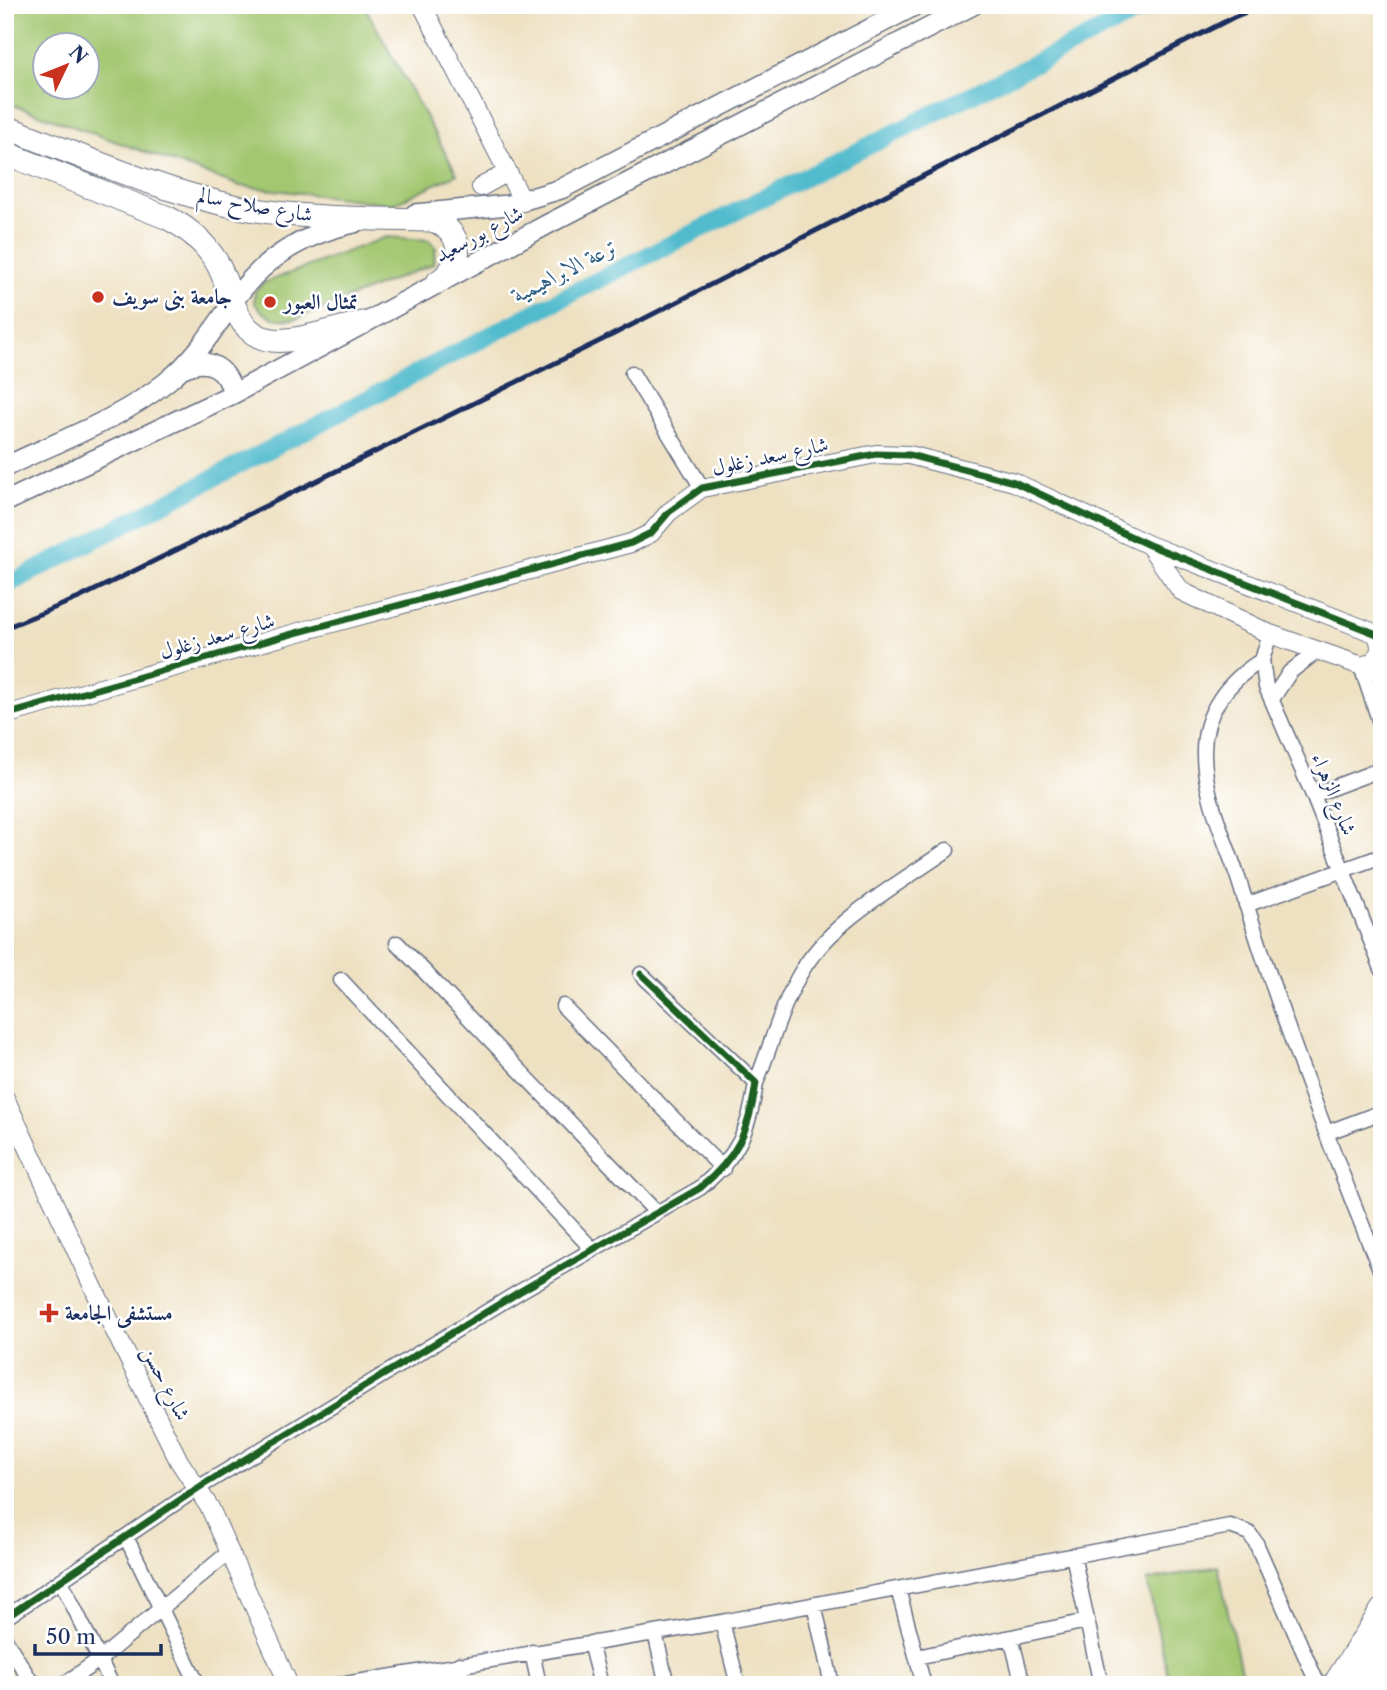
<svg xmlns="http://www.w3.org/2000/svg" width="1387" height="1690" font-family="'Libre Caslon Text',Amiri,serif">
  <rect width="100%" height="100%" fill="#fff"/>
  <filter id="ink" filterUnits="userSpaceOnUse"><feTurbulence type="fractalNoise" baseFrequency=".0143" numOctaves="2"/><feDisplacementMap in="SourceGraphic" scale="14" xChannelSelector="R" yChannelSelector="G"/><feConvolveMatrix kernelMatrix="1 2 1 2 8 2 1 2 1" color-interpolation-filters="sRGB"/></filter>
  <filter id="wash" filterUnits="userSpaceOnUse"><feTurbulence type="fractalNoise" baseFrequency=".00686" numOctaves="4" result="noise"/><feDisplacementMap in="SourceGraphic" scale="28" xChannelSelector="R" yChannelSelector="G"/><feGaussianBlur stdDeviation="1.57" result="paint"/><feColorMatrix in="noise" values="0 0 0 0 0 0 0 0 0 0 0 0 0 0 0 0 0 1.4 0 .05"/><feComposite in="paint" operator="in"/></filter>
  <g filter="url(#wash)">
    <rect width="100%" height="100%" fill="#eee1c2"/>
    <path fill="#a3c771" stroke="#5f7b68" stroke-width="2" fill-rule="evenodd" d="M 5,5 L 364,5 L 457,174 L 393,204 L 240,186 L 5,102 ZM 46,46 L 88,46 L 88,88 L 46,88 Z
      M 386,237 L 429,240 L 436,248 L 433,264 L 296,319 C 276,321 266,319 254,302 L 255,291 L 263,283 Z
      M 1218,1566 L 1244,1685 L 1170,1685 L 1147,1581 Z"/>
    <g fill="none" stroke-linecap="round" stroke-linejoin="round">
      <path stroke="#51bbcd" stroke-width="18" d="M 5,586 L 568,295 L 1152,5"/>
    </g>
  </g>
  <g filter="url(#ink)">
    <g fill="none" stroke-linecap="round" stroke-linejoin="round">
      <defs>
        <path id="minor" d="M 632,373 L 702,488
          M 1270,634 L 1262,660 L 1266,687 L 1313,795 L 1382,969
          M 1262,660 C 1228,681 1203,712 1204,754 C 1204,796 1226,841 1239,881 C 1280,1014 1329,1145 1382,1274
          M 1361,666 L 1382,729
          M 1272,699 L 1290,672 L 1316,652
          M 1313,795 L 1382,769
          M 1246,905 L 1382,856
          M 397,943 L 657,1213
          M 341,980 L 593,1250
          M 563,1006 L 723,1169
          M 756,1083 C 771,1046 782,1003 803,969 C 835,918 899,884 947,850
          M 1326,1133 L 1382,1112
          M 127,1539 L 198,1685
          M 1073,1555 L 1101,1685
          M 61,1581 L 112,1685
          M 898,1589 L 924,1685
          M 814,1604 L 832,1685
          M 5,1618 L 198,1488 L 519,1292 L 700,1188 C 737,1157 749,1132 756,1083 L 641,974
          M 722,1622 L 738,1685
          M 655,1633 L 667,1685
          M 1011,1637 L 1023,1685
          M 5,1639 L 33,1685
          M 590,1643 L 601,1685
          M 532,1652 L 539,1685
          M 917,1657 L 1087,1621
          M 459,1664 L 465,1685
          M 63,1685 L 100,1659 L 228,1553
          M 339,1685 L 722,1622 L 1230,1526 L 1249,1533 L 1256,1543 L 1318,1685"/>
        <path id="tertiary" d="M 422,5 L 523,202
          M 481,187 L 508,172
          M 1149,545 L 1181,591 L 1270,634 L 1382,673
          M 1361,666 C 1378,663 1385,649 1376,634
          M 5,715 L 299,632 L 631,543 L 651,533 L 669,512 L 702,488 L 876,454 L 909,455 L 1014,482 L 1149,545 L 1382,636
          M 5,1098 L 96,1293 L 179,1461 L 210,1508 L 289,1685"/>
        <path id="secondary" d="M 415,214 L 508,205 L 561,189 L 916,5
          M 183,368 C 208,356 227,367 233,394
          M 5,467 C 58,441 119,420 165,383 C 194,360 212,332 233,302 C 261,260 304,234 354,223
          M 5,502 L 233,394 L 548,224 L 973,5"/>
        <path id="primary" d="M 5,127 C 80,155 155,189 233,206 C 298,219 365,219 431,220 C 464,230 466,264 438,282
          M 5,153 L 168,218 C 188,228 204,242 216,261 C 233,288 232,335 272,340 C 296,343 337,328 362,323"/>
        <path id="trunk" d="M 1334,1685 L 1382,1610
          M 1359,1685 L 1382,1648"/>
      </defs>
      <use href="#minor" stroke="#656d81" stroke-width="17"/>
      <use href="#tertiary" stroke="#656d81" stroke-width="20"/>
      <use href="#secondary" stroke="#656d81" stroke-width="22"/>
      <use href="#primary" stroke="#656d81" stroke-width="25"/>
      <use href="#trunk" stroke="#656d81" stroke-width="25"/>
      <use href="#minor" stroke="#fff" stroke-width="14"/>
      <use href="#tertiary" stroke="#fff" stroke-width="18"/>
      <use href="#secondary" stroke="#fff" stroke-width="19"/>
      <use href="#primary" stroke="#fff" stroke-width="23"/>
      <use href="#trunk" stroke="#fff" stroke-width="23"/>
      <path stroke="#1b2f5e" stroke-width="5" d="M 5,628 L 79,598 L 614,334 L 1234,17 L 1264,5"/>
      <defs>
        <path id="cycleway" d="M 5,715 L 299,632 L 631,543 L 651,533 L 669,512 L 702,488 L 876,454 L 909,455 L 1014,482 L 1149,545 L 1382,636
          M 5,1618 L 198,1488 L 519,1292 L 700,1188 C 737,1157 749,1132 756,1083 L 641,974"/>
      </defs>
      <use href="#cycleway" stroke="#fff" stroke-width="11"/>
      <use href="#cycleway" stroke="#1b5e20" stroke-width="7"/>
    </g>
  </g>
  <g fill="#c8321e" stroke="#fff" stroke-width="2.5">
    <circle cx="98" cy="297" r="7"/>
    <circle cx="270" cy="302" r="7"/>
    <path d="M45.5 1302.5h7v7h7v7h-7v7h-7v-7h-7v-7h7z"/>
  </g>
  <g text-anchor="middle" stroke-width="5" stroke-linejoin="round" paint-order="stroke">
    <g font-size="21" fill="#1b2f5e" stroke="#fff">
      <text transform="translate(255 205) rotate(10)" y="7">شارع صلاح سالم</text>
      <text transform="translate(479 234) rotate(-28)" y="7">شارع بورسعيد</text>
      <text transform="translate(770 456) rotate(-12)" y="7">شارع سعد زغلول</text>
      <text transform="translate(217 636) rotate(-16)" y="7">شارع سعد زغلول</text>
      <text transform="translate(1334 794) rotate(68)" y="7">شارع الزهراء</text>
      <text transform="translate(166 1383) rotate(63)" y="7">شارع حسن</text>
    </g>
    <g font-size="21" font-weight="bold" fill="#1b2f5e" stroke="#fff" text-anchor="start">
      <text x="112" y="304">جامعة بنى سويف</text>
      <text x="284" y="309">تمثال العبور</text>
      <text x="65" y="1320">مستشفى الجامعة</text>
    </g>
    <g font-size="23" font-style="italic" fill="#2e6085" stroke="#fff">
      <text transform="translate(565 270) rotate(-27)" y="8">ترعة الابراهيمية</text>
    </g>
  </g>
  <rect width="1387" height="1690" fill="none" stroke="#fff" stroke-width="28"/>
  <g transform="translate(66 66) rotate(47)"><circle r="33" fill="#ffffff" stroke="#a4acbf" stroke-width="2"/>
  <path d="M0-5L12 26L0 18L-12 26Z" fill="#c8321e"/>
  <text y="-10" font-size="19" font-weight="bold" text-anchor="middle" fill="#1b2f5e">N</text>
  </g>
  <path d="M35 1644v10h126v-10" fill="none" stroke="#1b2f5e" stroke-width="3.5"/>
  <text x="46" y="1644" font-size="21" fill="#1b2f5e" stroke="#ffffff" stroke-width="5" paint-order="stroke">50 m</text>
</svg>
